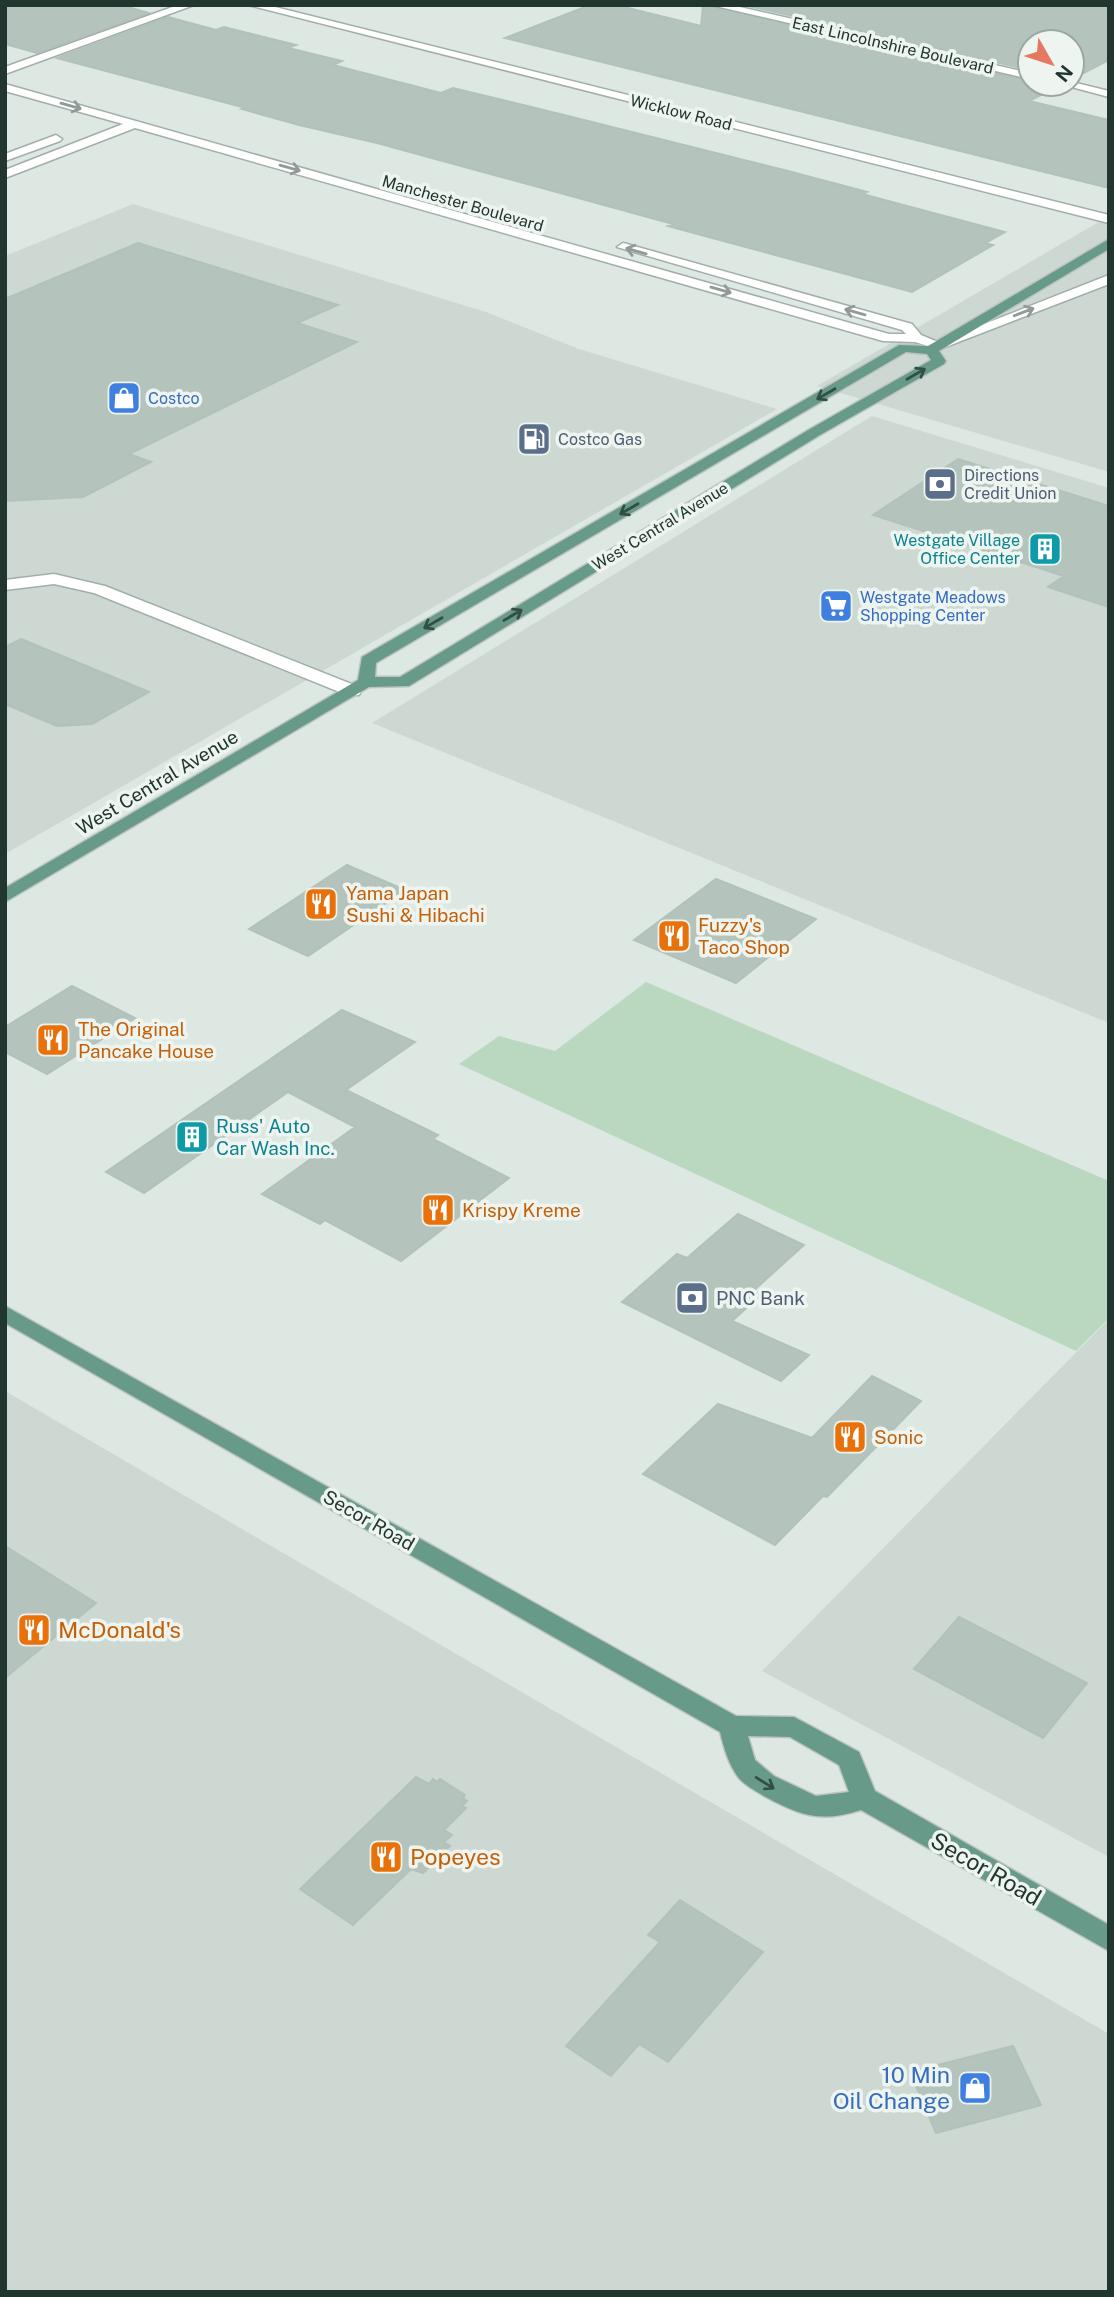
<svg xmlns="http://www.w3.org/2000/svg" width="1114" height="2297" font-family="'Public Sans',sans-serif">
  <rect width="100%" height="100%" fill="#dee8e3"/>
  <path fill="#cdd8d2" d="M 133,204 L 486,312 L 579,349 L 777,409 L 5,854 L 5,256 Z
    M 1109,216 L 1109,472 L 817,386 Z
    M 872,416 L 1109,488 L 1109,1023 L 372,723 Z
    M 1109,1319 L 1109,1857 L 762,1671 Z
    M 5,1391 L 1109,2034 L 1109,2292 L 5,2292 Z"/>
  <path fill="#b9d8bf" d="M 646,982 L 1109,1181 L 1109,1318 L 1076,1351 L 459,1064 L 499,1036 L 555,1051 Z"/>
  <path fill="#b4c3bc" stroke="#b2c1ba" stroke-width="2" d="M 5,5 L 121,5 L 149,13 L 37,53 L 5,44 Z
    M 590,5 L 616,5 L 701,26 L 703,5 L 709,5 L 1030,81 L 1030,84 L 1058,84 L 1059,86 L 1029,101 L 1109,120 L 1109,188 L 505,38 Z
    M 744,5 L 1109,5 L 1109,60 L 1072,79 L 1072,42 L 1030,42 L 1030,70 Z
    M 168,17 L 216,30 L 224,27 L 296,45 L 288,48 L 342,61 L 333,65 L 441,93 L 453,88 L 572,117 L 788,171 L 867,192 L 862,194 L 1005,232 L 985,243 L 993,245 L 912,292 L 668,226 L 673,224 L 505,178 L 377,143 L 299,125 L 242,109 L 246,108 L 57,58 Z
    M 138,243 L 338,305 L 297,323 L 357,342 L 129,454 L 151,462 L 83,497 L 5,501 L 5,299 Z
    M 958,459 L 1109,506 L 1109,607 L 1048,587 L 1064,576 L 873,515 Z
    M 21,639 L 149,692 L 92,724 L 57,726 L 5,704 L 5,647 Z
    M 347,865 L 405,890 L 308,956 L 249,929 Z
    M 716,879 L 816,919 L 736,983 L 634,940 Z
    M 72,986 L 135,1018 L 47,1074 L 5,1052 L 5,1027 Z
    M 342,1010 L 415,1042 L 346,1090 L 438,1135 L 433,1139 L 509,1178 L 401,1261 L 325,1220 L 320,1224 L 262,1194 L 355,1127 L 288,1092 L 144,1193 L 106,1172 Z
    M 738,1214 L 804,1245 L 753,1291 L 761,1295 L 732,1321 L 809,1355 L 781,1381 L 622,1302 L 677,1254 L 687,1258 Z
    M 872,1376 L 921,1401 L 827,1497 L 823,1496 L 775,1545 L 643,1474 L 718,1404 L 812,1438 Z
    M 5,1546 L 96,1603 L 5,1678 Z
    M 959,1617 L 1087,1683 L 1043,1738 L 914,1669 Z
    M 416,1777 L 429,1784 L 433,1779 L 437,1782 L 440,1779 L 465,1795 L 463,1798 L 467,1801 L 462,1806 L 466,1808 L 444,1830 L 452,1835 L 444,1842 L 450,1846 L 423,1873 L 411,1869 L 353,1925 L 300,1889 Z
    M 680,1900 L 763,1952 L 668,2062 L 639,2044 L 611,2076 L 566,2046 L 660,1942 L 648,1935 Z
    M 1013,2046 L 1041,2105 L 936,2133 L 910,2072 Z"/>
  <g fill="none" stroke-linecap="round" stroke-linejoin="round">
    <defs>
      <path id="minor" d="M 178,5 L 194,5 L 5,74 L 5,67 Z
        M 248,5 L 267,5 L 1109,215 L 1109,223 Z
        M 711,5 L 731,5 L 1030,73 L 1030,79 Z
        M 1072,82 L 1109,91 L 1109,97 L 1060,84 Z
        M 5,84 L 889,334 L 906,334 L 902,330 L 617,247 L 623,243 L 627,244 L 912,324 L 921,335 L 945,345 L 938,349 L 915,342 L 883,341 L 135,128 L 5,178 L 5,170 L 123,124 L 5,91 Z
        M 56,135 L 62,139 L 60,141 L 5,161 L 5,154 Z
        M 54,574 L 105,586 L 359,687 L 361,691 L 359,695 L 347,695 L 94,593 L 54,584 L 5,590 L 5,580 Z"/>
      <path id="tertiary" d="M 1109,275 L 1109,284 L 948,346 L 938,346 L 936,343 Z"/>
      <path id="primary" d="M 1109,239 L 1109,249 L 939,351 L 946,361 L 944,364 L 820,435 L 409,686 L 369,687 L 5,902 L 5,888 L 358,680 L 362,657 L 899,345 L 928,346 ZM 906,352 L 927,354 L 931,360 L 810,429 L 400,677 L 375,677 L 376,663 Z
        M 5,1306 L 736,1716 L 794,1717 L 859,1752 L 875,1791 L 1109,1925 L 1109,1951 L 861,1810 C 820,1823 801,1816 764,1796 C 755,1790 745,1786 738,1777 C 728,1763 724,1748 720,1732 L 5,1323 ZM 748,1736 L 790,1737 L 839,1765 L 849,1792 L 816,1796 L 774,1776 L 755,1760 Z"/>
    </defs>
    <use href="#minor" stroke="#a2afa9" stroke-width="3"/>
    <use href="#tertiary" stroke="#a2afa9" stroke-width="3"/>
    <use href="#primary" stroke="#bcc3c1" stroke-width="3"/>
    <use href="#minor" fill="#fff" fill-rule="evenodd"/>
    <use href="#tertiary" fill="#fff" fill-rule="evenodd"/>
    <use href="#primary" fill="#679a89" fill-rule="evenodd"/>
  </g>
  <defs><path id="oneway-shaft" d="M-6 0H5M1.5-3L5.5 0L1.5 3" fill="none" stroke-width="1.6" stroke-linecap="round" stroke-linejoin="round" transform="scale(1.75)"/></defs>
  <g stroke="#909a97">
    <use href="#oneway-shaft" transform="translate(71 106) rotate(16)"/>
    <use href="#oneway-shaft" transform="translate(290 168) rotate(16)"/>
    <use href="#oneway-shaft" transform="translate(636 251) rotate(-164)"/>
    <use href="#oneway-shaft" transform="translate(721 290) rotate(16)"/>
    <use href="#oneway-shaft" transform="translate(855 312) rotate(-164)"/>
    <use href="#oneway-shaft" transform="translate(1024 312) rotate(-21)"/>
  </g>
  <g stroke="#324f46">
    <use href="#oneway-shaft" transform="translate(916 374) rotate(-30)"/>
    <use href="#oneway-shaft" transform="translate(826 394) rotate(150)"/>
    <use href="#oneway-shaft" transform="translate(629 509) rotate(150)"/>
    <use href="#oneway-shaft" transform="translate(513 615) rotate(-31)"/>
    <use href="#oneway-shaft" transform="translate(433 623) rotate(150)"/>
    <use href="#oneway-shaft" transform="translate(765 1783) rotate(32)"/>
  </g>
  <defs>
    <symbol id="shop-square" viewBox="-11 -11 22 22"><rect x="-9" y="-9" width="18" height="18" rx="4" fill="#3f7fe0" stroke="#eef5f1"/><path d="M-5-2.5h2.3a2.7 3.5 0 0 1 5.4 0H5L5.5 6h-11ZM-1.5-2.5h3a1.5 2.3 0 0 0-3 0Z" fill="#fff"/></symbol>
    <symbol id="fuel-square" viewBox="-11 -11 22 22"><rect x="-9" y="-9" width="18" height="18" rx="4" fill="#5c6f8a" stroke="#eef5f1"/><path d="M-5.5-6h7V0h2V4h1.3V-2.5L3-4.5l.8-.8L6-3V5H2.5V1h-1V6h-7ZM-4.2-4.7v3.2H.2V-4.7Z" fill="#fff"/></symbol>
    <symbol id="bank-square" viewBox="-11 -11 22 22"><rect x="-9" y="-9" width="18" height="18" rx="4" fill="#5c6f8a" stroke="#eef5f1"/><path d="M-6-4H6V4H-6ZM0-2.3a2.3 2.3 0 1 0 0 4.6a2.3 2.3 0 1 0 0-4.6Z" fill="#fff"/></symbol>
    <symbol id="building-square" viewBox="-11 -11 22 22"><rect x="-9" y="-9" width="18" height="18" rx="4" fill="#0f9aa8" stroke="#eef5f1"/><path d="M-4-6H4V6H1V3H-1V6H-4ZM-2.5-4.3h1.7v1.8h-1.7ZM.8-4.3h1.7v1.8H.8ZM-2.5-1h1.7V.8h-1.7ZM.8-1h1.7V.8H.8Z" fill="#fff"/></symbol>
    <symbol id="supermarket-square" viewBox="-11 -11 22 22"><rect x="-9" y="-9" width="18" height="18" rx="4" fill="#3f7fe0" stroke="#eef5f1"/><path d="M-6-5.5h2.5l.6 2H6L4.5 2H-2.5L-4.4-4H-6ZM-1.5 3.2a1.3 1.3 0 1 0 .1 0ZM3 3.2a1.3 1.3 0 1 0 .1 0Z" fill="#fff"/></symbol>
    <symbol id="restaurant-square" viewBox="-11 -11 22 22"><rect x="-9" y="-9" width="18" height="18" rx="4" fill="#e8710a" stroke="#eef5f1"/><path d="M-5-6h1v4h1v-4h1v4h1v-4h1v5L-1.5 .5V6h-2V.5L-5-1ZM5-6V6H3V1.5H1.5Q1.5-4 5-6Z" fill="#fff"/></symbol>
  </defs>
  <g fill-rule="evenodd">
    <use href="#shop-square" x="105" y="379" width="38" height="38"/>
    <use href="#fuel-square" x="515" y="420" width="38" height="38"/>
    <use href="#bank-square" x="921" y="465" width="38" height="38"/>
    <use href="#building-square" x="1026" y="530" width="38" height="38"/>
    <use href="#supermarket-square" x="817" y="587" width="38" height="38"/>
    <use href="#restaurant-square" x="302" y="885" width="38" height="38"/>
    <use href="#restaurant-square" x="655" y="917" width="38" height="38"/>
    <use href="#restaurant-square" x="34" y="1021" width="38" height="38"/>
    <use href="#building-square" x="173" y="1118" width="38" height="38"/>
    <use href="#restaurant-square" x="419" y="1191" width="38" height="38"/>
    <use href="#bank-square" x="673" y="1279" width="38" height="38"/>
    <use href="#restaurant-square" x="831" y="1418" width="38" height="38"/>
    <use href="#restaurant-square" x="15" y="1611" width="38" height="38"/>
    <use href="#restaurant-square" x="367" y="1838" width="38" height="38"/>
    <use href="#shop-square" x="956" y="2069" width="38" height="38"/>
  </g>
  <g text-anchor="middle" stroke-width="7" stroke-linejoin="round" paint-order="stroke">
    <g font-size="16" fill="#21362f" stroke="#eef5f1">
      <text transform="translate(893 45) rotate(13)" y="6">East Lincolnshire Boulevard</text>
      <text transform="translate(681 112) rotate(14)" y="6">Wicklow Road</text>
      <text transform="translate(463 203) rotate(16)" y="6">Manchester Boulevard</text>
      <text transform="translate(660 526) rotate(-31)" y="6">West Central Avenue</text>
    </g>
    <g font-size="16" fill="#366cbe" stroke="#eef5f1" text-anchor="start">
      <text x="148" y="404">Costco</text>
      <text x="860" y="603">Westgate Meadows<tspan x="860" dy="18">Shopping Center</tspan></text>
    </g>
    <g font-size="16" fill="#4e5e75" stroke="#eef5f1" text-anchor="start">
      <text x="558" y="445">Costco Gas</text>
      <text x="964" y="481">Directions<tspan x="964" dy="18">Credit Union</tspan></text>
    </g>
    <g font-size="16" fill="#0d838f" stroke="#eef5f1" text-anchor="end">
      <text x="1020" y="546">Westgate Village<tspan x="1020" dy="18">Office Center</tspan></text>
    </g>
    <g font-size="19" fill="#21362f" stroke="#eef5f1">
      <text transform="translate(157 782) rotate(-31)" y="7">West Central Avenue</text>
      <text transform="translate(369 1520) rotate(30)" y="7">Secor Road</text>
    </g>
    <g font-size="19" fill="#c56008" stroke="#eef5f1" text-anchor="start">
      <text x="346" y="900">Yama Japan<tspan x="346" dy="22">Sushi &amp; Hibachi</tspan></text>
      <text x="698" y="932">Fuzzy's<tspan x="698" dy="22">Taco Shop</tspan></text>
      <text x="78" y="1036">The Original<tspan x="78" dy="22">Pancake House</tspan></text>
      <text x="462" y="1217">Krispy Kreme</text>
      <text x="874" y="1444">Sonic</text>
    </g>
    <g font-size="19" fill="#0d838f" stroke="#eef5f1" text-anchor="start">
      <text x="216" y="1133">Russ' Auto<tspan x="216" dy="22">Car Wash Inc.</tspan></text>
    </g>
    <g font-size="19" fill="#4e5e75" stroke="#eef5f1" text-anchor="start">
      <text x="716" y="1305">PNC Bank</text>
    </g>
    <g font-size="23" fill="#c56008" stroke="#eef5f1" text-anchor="start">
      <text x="58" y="1638">McDonald's</text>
      <text x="410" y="1865">Popeyes</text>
    </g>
    <g font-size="23" fill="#21362f" stroke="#eef5f1">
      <text transform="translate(986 1869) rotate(30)" y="8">Secor Road</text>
    </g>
    <g font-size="23" fill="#366cbe" stroke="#eef5f1" text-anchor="end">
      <text x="950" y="2083">10 Min<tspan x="950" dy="26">Oil Change</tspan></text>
    </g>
  </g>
  <rect width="1114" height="2297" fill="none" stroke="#21362f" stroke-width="14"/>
  <g transform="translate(1051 63) rotate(129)"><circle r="33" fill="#eef5f1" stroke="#9ca9a3" stroke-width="2"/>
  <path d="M0-5L12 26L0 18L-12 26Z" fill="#e47861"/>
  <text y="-10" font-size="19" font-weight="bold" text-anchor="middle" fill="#21362f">N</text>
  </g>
</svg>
